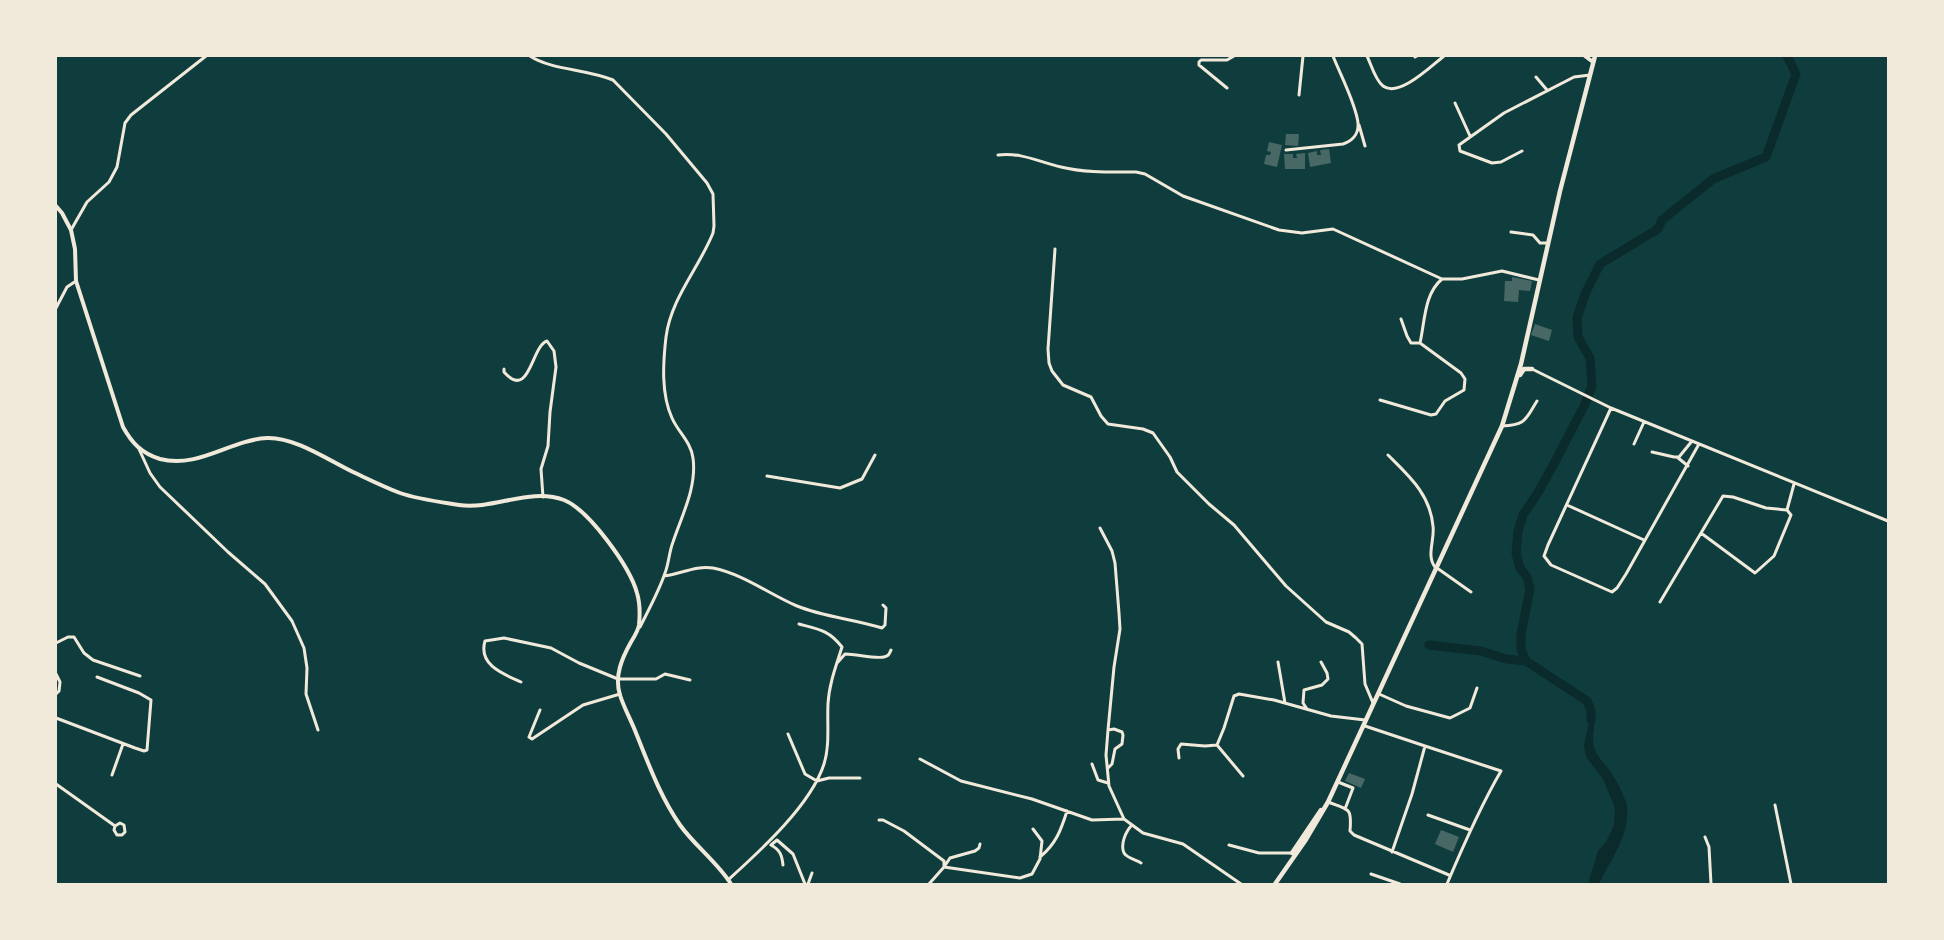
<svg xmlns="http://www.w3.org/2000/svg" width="1944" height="940" font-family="'Sofia Sans Condensed',sans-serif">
  <rect width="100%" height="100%" fill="#0f3d3e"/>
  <path fill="#0a2a2b" d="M 1591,710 C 1599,723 1589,737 1595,750 C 1599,760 1609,767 1614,777 C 1618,784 1623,794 1626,802 C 1633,831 1610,860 1599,884 L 1588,884 L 1598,851 L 1606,842 L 1614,825 L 1615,808 L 1603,779 L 1586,757 L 1584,746 Z"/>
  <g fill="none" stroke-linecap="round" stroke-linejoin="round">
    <path stroke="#0a2a2b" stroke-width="9" d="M 1429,645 L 1481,651 L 1506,659 L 1526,661
      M 1591,720 L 1591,710 L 1587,701 L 1526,661 L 1521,649 L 1521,634 L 1530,589 L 1527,577 L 1520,568 L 1516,553 L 1518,531 L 1523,515 L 1539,491 L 1557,458 L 1585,404 L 1592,386 L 1590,358 L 1578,337 L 1577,318 L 1585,294 L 1600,264 L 1658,229 L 1662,220 L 1713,179 L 1766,157 L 1796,74 L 1787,56"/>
  </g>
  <path fill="#486865" d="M 1286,134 L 1299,134 L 1298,146 L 1285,145 Z
    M 1269,142 L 1282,145 L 1277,167 L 1264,164 L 1266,155 L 1270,155 L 1271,152 L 1267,151 Z
    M 1329,149 L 1331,163 L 1310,167 L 1308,153 L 1317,151 L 1317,155 L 1321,155 L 1320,150 Z
    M 1305,153 L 1305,169 L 1285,169 L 1284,154 L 1293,154 L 1293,158 L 1297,158 L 1296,154 Z
    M 1512,277 L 1532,281 L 1530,291 L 1519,290 L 1518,302 L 1504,301 L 1505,281 L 1512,281 Z
    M 1535,324 L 1552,330 L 1549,341 L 1531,335 Z
    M 1349,773 L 1365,779 L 1361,788 L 1345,781 Z
    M 1441,830 L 1459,837 L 1453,852 L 1435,844 Z"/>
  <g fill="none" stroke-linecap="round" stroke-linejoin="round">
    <path stroke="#f1e9da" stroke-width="3" d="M 530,56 C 551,70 587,69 613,80 L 666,134 L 707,183 L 713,194 L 714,226 L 713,233 C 699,268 671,298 666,337 C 663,363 661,394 672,418 C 678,432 691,442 693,458 C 697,487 682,515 673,542 C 669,552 669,563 665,573 C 659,591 649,609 640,627
      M 1367,56 C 1371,64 1375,80 1383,86 C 1399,98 1431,66 1444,56
      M 1415,57 L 1417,56
      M 1536,77 L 1547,90
      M 1227,88 L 1199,65 L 1199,62 L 1201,60 L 1227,60 L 1234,56
      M 1299,95 L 1303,56
      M 1455,103 L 1470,136
      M 1359,125 L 1365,146
      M 1286,150 L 1343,144 C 1352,141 1359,134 1358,123 C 1356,104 1340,74 1333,56
      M 1522,151 L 1501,162 L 1492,163 L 1460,151 L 1459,145 L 1504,113 L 1574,77 L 1590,75
      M 998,155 C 1021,152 1039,162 1061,167 C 1085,173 1111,172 1136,172 L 1145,174 L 1183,196 L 1279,230 L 1302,233 L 1333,229 L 1442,279 L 1462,279 L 1502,271 L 1539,280
      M 71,230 L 87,202 L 109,182 L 117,167 L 125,123 L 131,115 L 206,56
      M 1511,232 L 1533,235 L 1540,243 L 1547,243
      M 1055,249 L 1048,349 L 1049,363 L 1052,371 L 1063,385 L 1091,397 L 1101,416 L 1108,424 L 1143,429 L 1153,433 L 1170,457 L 1177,472 L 1209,504 L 1234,525 L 1286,586 L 1326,622 L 1349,632 L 1356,638 L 1362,644 L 1365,684 L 1373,703
      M 56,308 L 67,287 L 76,281
      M 1401,319 L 1407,336 L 1411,343 L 1420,343 C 1425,321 1424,294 1442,279
      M 504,369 L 504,372 C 530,401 531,346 547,341 L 554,351 L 556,367 L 550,412 L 548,446 L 541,469 L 543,497
      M 1532,369 L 1611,408 L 1888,521
      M 1380,400 L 1431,415 L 1436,414 L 1445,401 L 1464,390 L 1465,379 L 1461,373 L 1420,343
      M 1611,408 L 1548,545 L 1544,556 L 1551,565 L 1612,592 L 1617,588 L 1626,574 L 1699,444
      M 1502,426 C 1526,425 1525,420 1537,401
      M 1634,444 L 1644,422
      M 139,449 L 150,473 L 160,487 L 228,552 L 265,584 L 292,621 L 304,648 L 307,668 L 306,694 L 318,730
      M 1652,452 L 1674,457 L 1679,457 L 1692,441
      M 1388,455 C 1409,476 1430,494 1433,526 C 1435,539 1426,556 1435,567
      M 1677,457 L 1688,466
      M 767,476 L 840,488 L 862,479 L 875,455
      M 1567,505 L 1644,540
      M 1787,510 L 1794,484
      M 1100,528 L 1112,551 L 1115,563 L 1119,613 L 1120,629 L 1114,667 L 1108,730
      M 1437,568 L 1471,592
      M 664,576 C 680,574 697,565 713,568 C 743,574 769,594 797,606 C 824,617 854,619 882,628 L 885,625 L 886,608 L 883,605
      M 1660,602 L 1723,496 L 1733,497 L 1766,508 L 1787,510 L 1791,515 L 1774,556 L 1755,573 L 1701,533
      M 56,643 L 68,637 L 74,637 L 84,653 L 93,660 L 140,676
      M 838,662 L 845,654 C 857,654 874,659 884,657 C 889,656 889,654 891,650
      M 1278,662 L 1285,703
      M 56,674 L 60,682 L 59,691 L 56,694
      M 521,682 C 503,674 478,665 485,641 L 504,638 L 551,648 L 579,663 L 618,679 L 656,679 L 665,674 L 690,680
      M 1379,694 L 1406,706 L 1450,718 L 1470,708 L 1477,688
      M 1307,709 L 1303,703 L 1304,690 L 1322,685 L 1328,679 L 1327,673 L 1321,662
      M 56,718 L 135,748 L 144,751 L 147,750 L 151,700 L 139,693 L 97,677
      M 1365,726 L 1425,746 L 1412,794 L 1392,852
      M 788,734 L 805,774 L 817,781 L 829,778 L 860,778
      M 529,737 L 532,739 L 583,705 L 620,694
      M 529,737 L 540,710
      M 1217,745 L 1224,728 L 1234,696 L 1239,694 L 1274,700 L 1331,716 L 1365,720
      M 1217,745 L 1243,776
      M 1425,746 L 1501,771 C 1480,807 1463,846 1447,884
      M 1179,758 L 1178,749 L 1181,744 L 1205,746 L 1217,745
      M 920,759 L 961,781 L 1032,799 L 1092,820 L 1124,819 L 1143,833 L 1183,844 L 1241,884
      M 1092,764 L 1098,780 L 1108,783
      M 1108,768 L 1112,764 L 1115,749 L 1122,744 L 1123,735 L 1122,732 L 1114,729 L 1108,730 L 1106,755 L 1109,786 L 1124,819
      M 112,775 L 123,744
      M 1338,782 L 1353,788 L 1345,809
      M 56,784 L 115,826 L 120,823 L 124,825 L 125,832 L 122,835 L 117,835 L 114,830 L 115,826
      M 1328,802 C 1349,810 1352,807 1350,831 L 1354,835 L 1449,875
      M 1775,805 L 1791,884
      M 1428,815 L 1470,830
      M 879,820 L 883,820 L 904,831 L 944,861 L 944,867 L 929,884
      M 1132,825 C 1126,831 1120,844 1124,853 C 1127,858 1136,860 1141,863
      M 1705,837 L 1709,847 L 1711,884
      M 980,844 L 979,848 L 975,851 L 950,858 L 944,867 L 1020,878 L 1032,874 L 1040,859 L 1042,841 L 1033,829
      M 771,845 L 777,840 L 793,854 L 805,884
      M 771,845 C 780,850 782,855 783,865
      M 1229,845 L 1259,853 L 1293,853
      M 1040,857 C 1056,844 1061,830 1067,811
      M 1371,874 L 1400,884
      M 728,880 C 760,851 811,805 824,764 C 830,745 827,724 828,704 C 829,684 836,666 842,647 C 829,630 818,629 799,624
      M 808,884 L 812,873"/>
    <path stroke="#f1e9da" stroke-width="4" d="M 56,206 L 62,213 L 71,230 L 75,249 L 76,281 L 123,427 C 132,443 141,453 160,459 C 198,469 230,440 267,438 C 295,437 328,460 353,472 C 368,479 384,487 400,493 C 417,499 440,502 459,505 C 494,510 530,487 564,500 C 589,510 630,567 637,593 C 640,603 640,615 639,625 C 638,631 634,637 631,642 C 622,658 614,676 620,695 C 624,708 631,720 636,733 C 649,765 660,796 680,825 C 695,846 717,862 731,884"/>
    <path stroke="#f1e9da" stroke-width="4" d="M 1585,56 L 1593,62"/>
    <path stroke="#f1e9da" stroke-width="4.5" d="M 1520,375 L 1524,369 L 1532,369
      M 1292,853 L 1321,810
      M 1275,884 L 1305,841 L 1328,802 L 1502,426 L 1521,364 L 1560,191 L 1595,56"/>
  </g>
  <rect width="1944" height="940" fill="none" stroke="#f1e9da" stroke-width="114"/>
</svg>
